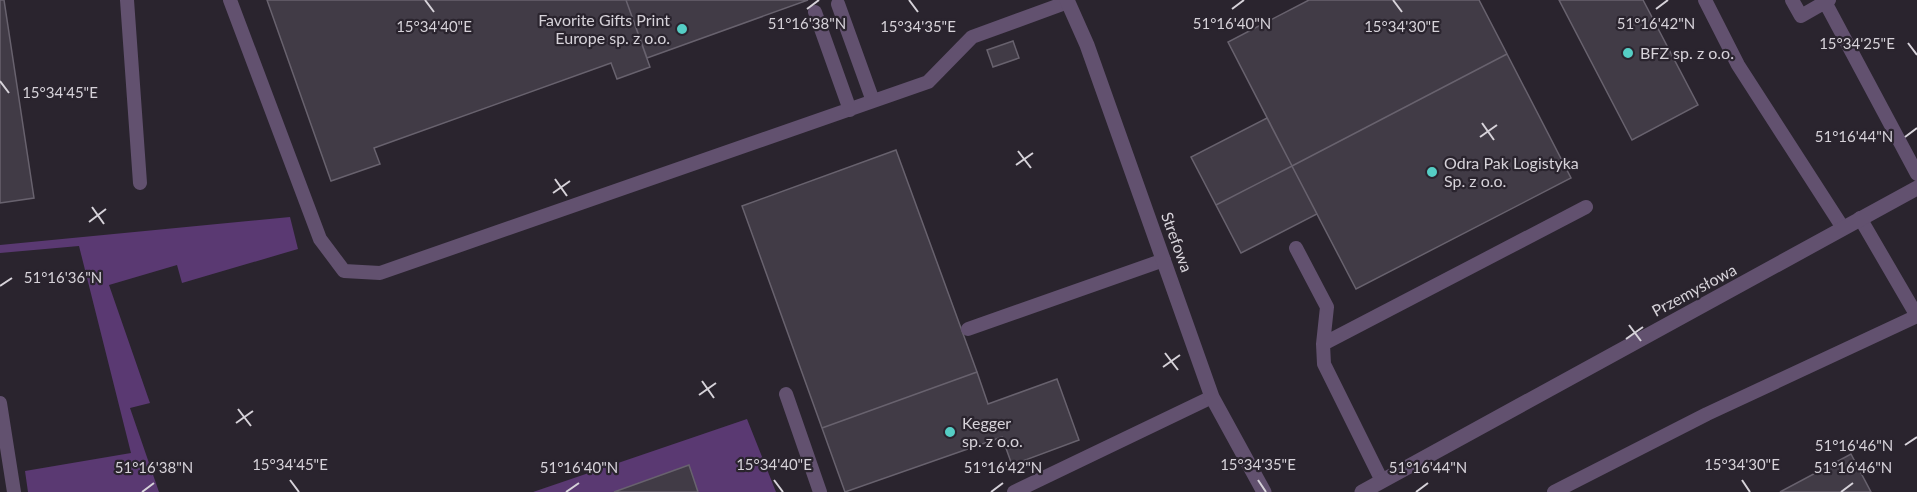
<svg xmlns="http://www.w3.org/2000/svg" width="1917" height="492" font-family="Lato,sans-serif">
  <rect width="100%" height="100%" fill="#2a242e"/>
  <path fill="#5a3972" d="M 290,217 L 298,249 L 182,283 L 177,265 L 109,285 L 150,403 L 130,408 L 159,492 L 28,492 L 25,471 L 131,453 L 79,246 L 0,253 L 0,245 Z
    M 747,419 L 776,492 L 533,492 Z"/>
  <path fill="#413b46" stroke="#68626e" stroke-width="1.5" d="M 0,0 L 4,0 L 34,198 L 0,203 Z
    M 267,0 L 626,0 L 650,67 L 617,79 L 611,63 L 374,148 L 380,164 L 331,181 Z
    M 626,0 L 808,0 L 647,58 Z
    M 1309,0 L 1479,0 L 1507,54 L 1292,166 L 1228,42 Z
    M 1559,0 L 1643,0 L 1698,105 L 1632,140 Z
    M 1013,41 L 1019,58 L 993,67 L 987,50 Z
    M 1507,54 L 1571,178 L 1356,289 L 1292,166 Z
    M 1267,118 L 1292,166 L 1216,205 L 1191,157 Z
    M 896,150 L 977,372 L 822,428 L 742,206 Z
    M 1292,166 L 1317,214 L 1241,253 L 1216,205 Z
    M 977,372 L 988,404 L 1057,379 L 1079,440 L 1012,465 L 1002,437 L 845,492 L 822,428 Z
    M 1851,454 L 1871,492 L 1780,492 Z
    M 689,465 L 698,492 L 614,492 Z"/>
  <g fill="none" stroke-linecap="round" stroke-linejoin="round">
    <path stroke="#62516f" stroke-width="14" d="M 127,0 L 140,183
      M 230,0 L 320,239 L 344,271 L 380,273 L 928,82 L 972,37 L 1068,2
      M 1705,0 L 1738,65 L 1843,228
      M 1792,0 L 1801,16 L 1829,0
      M 1825,2 L 1917,174
      M 838,4 L 873,101
      M 815,12 L 850,110
      M 1860,218 L 1917,316
      M 1296,248 L 1327,307 L 1323,344
      M 968,329 L 1164,260
      M 786,394 L 820,492
      M 0,403 L 14,492
      M 1382,481 L 1324,364 L 1323,344 L 1586,207
      M 1014,492 L 1212,397
      M 1554,492 L 1707,414 L 1917,316"/>
    <path stroke="#62516f" stroke-width="15" d="M 1067,0 L 1087,45 L 1212,397 L 1264,492
      M 1362,492 L 1917,188"/>
  </g>
  <path fill="none" stroke="#d6d2d9" stroke-width="2" d="M 425,0 L 434,12M 909,0 L 918,12M 1393,0 L 1402,12M 807,9 L 819,0M 1232,9 L 1244,0M 1656,9 L 1668,0M 1908,43 L 1917,55M 0,81 L 9,93M 1482,123 L 1494,140M 1480,137 L 1497,125M 1905,137 L 1917,128M 1018,151 L 1031,168M 1016,165 L 1033,153M 555,179 L 567,196M 553,193 L 570,181M 92,207 L 104,224M 89,222 L 106,209M 0,286 L 12,278M 1629,325 L 1641,341M 1626,339 L 1643,327M 1165,353 L 1178,370M 1163,367 L 1180,355M 702,381 L 714,398M 699,395 L 716,383M 238,409 L 251,426M 236,423 L 253,411M 1905,445 L 1917,437M 290,480 L 299,492M 774,480 L 783,492M 1258,480 L 1266,492M 1742,480 L 1750,492M 142,492 L 154,483M 566,492 L 579,483M 991,492 L 1003,483M 1416,492 L 1428,483M 1841,492 L 1853,483"/>
  <g fill="#55cec5" stroke="#2a242e" stroke-width="2">
    <circle cx="682" cy="29" r="6"/>
    <circle cx="1628" cy="53" r="6"/>
    <circle cx="1432" cy="172" r="6"/>
    <circle cx="950" cy="432" r="6"/>
  </g>
  <g text-anchor="middle" stroke-width="4.5" stroke-linejoin="round" paint-order="stroke">
    <g font-size="16" fill="#d6d2d9" stroke="#2a242e" text-anchor="start">
      <text x="670" y="26" text-anchor="end">Favorite Gifts Print<tspan x="670" dy="18">Europe sp. z o.o.</tspan></text>
      <text x="1640" y="59">BFZ sp. z o.o.</text>
      <text x="1444" y="169">Odra Pak Logistyka<tspan x="1444" dy="18">Sp. z o.o.</tspan></text>
      <text x="962" y="429">Kegger<tspan x="962" dy="18">sp. z o.o.</tspan></text>
    </g>
    <g font-size="16" fill="#d6d2d9" stroke="#2a242e">
      <text transform="translate(1177 242) rotate(70)" y="6">Strefowa</text>
      <text transform="translate(1694 290) rotate(-28)" y="6">Przemysłowa</text>
    </g>
  </g>
  <g font-size="15" text-anchor="middle" fill="#d6d2d9" stroke="#2a242e" stroke-width="4.5" stroke-linejoin="round" paint-order="stroke">
    <text x="807" y="29">51°16'38"N</text>
    <text x="1232" y="29">51°16'40"N</text>
    <text x="1656" y="29">51°16'42"N</text>
    <text x="434" y="32">15°34'40"E</text>
    <text x="918" y="32">15°34'35"E</text>
    <text x="1402" y="32">15°34'30"E</text>
    <text x="1857" y="49">15°34'25"E</text>
    <text x="60" y="98">15°34'45"E</text>
    <text x="1854" y="142">51°16'44"N</text>
    <text x="63" y="283">51°16'36"N</text>
    <text x="1854" y="451">51°16'46"N</text>
    <text x="290" y="470">15°34'45"E</text>
    <text x="774" y="470">15°34'40"E</text>
    <text x="1258" y="470">15°34'35"E</text>
    <text x="1742" y="470">15°34'30"E</text>
    <text x="154" y="473">51°16'38"N</text>
    <text x="579" y="473">51°16'40"N</text>
    <text x="1003" y="473">51°16'42"N</text>
    <text x="1428" y="473">51°16'44"N</text>
    <text x="1853" y="473">51°16'46"N</text>
  </g>
</svg>
